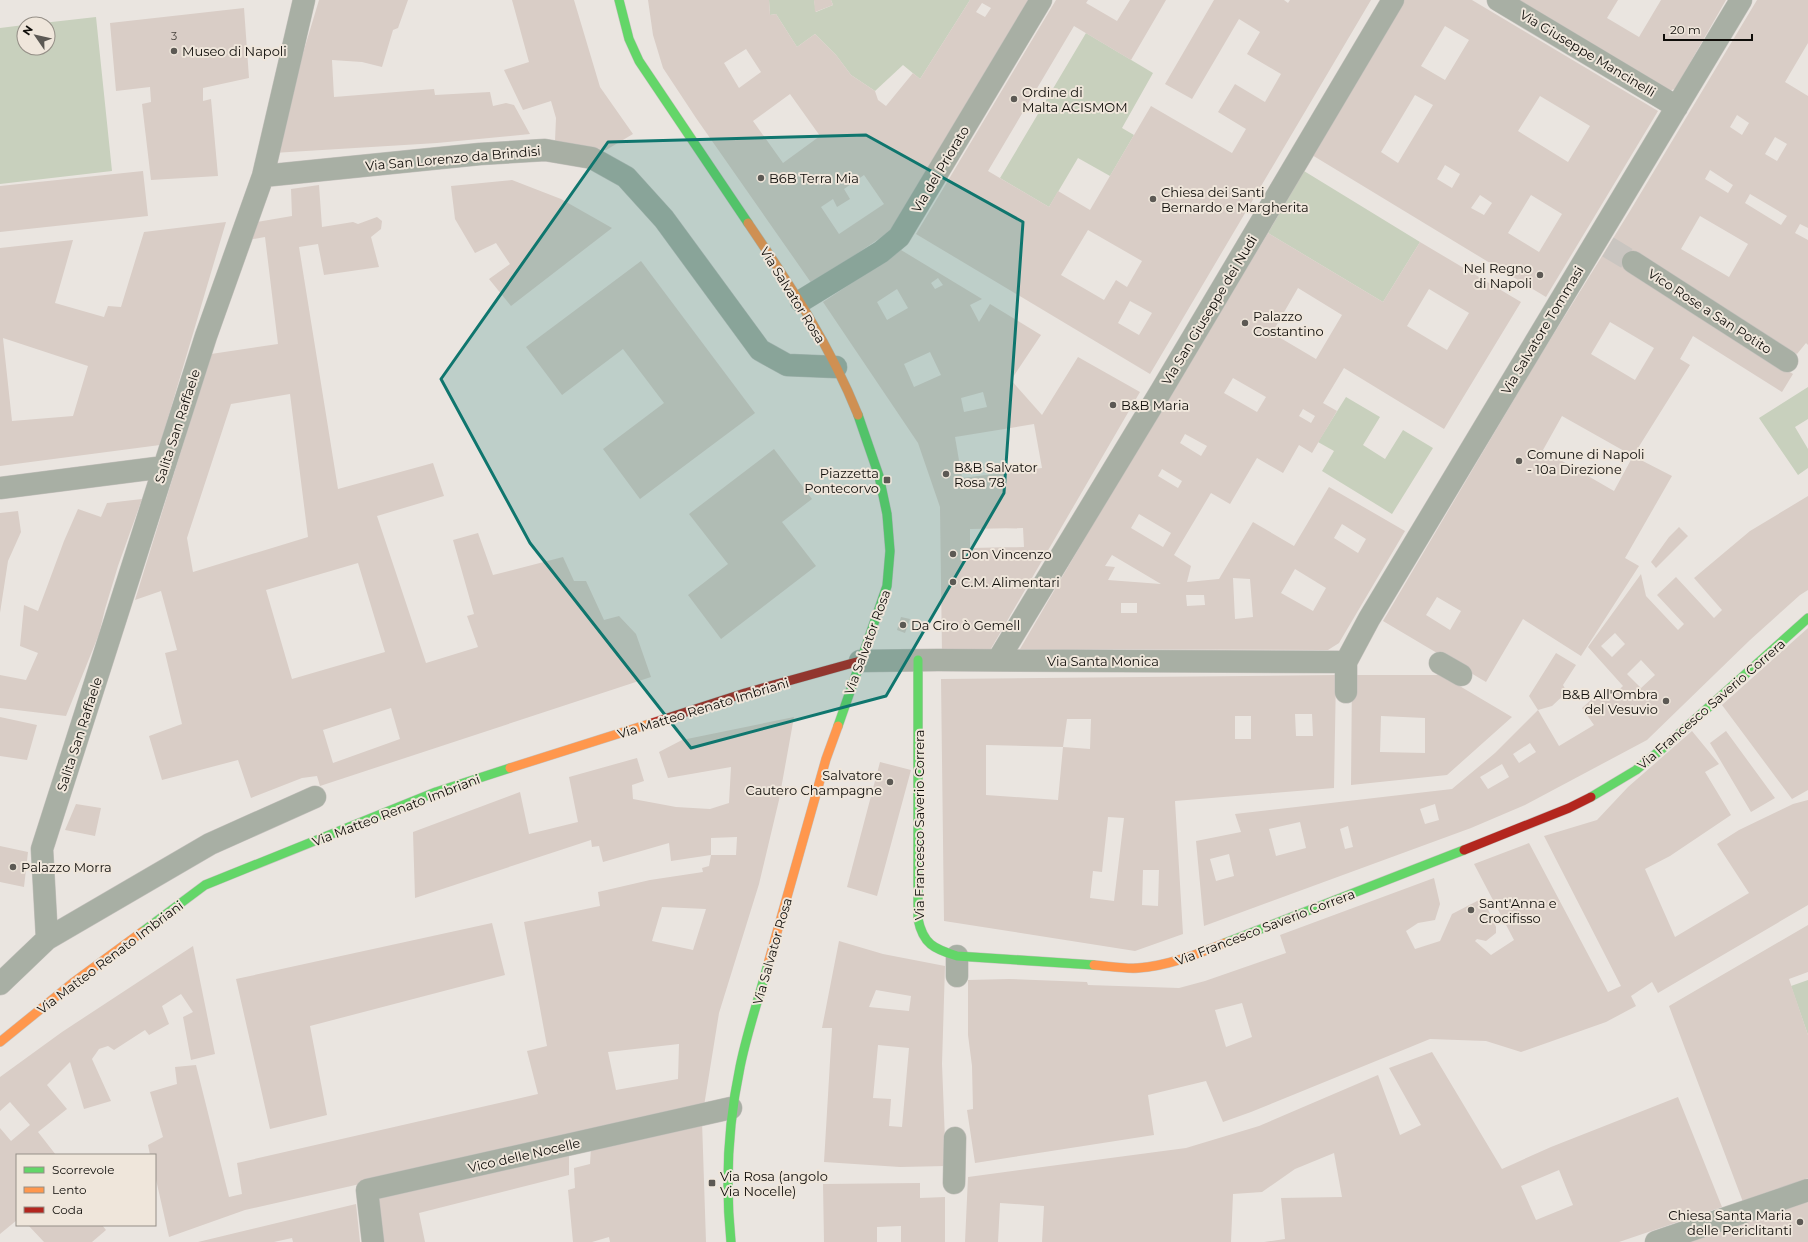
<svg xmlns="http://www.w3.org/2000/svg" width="1808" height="1242" font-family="Montserrat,sans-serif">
  <rect width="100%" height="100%" fill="#eae5e0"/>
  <path fill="#c8d0bd" d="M 769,0 L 814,0 L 816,12 L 833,5 L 831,0 L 970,0 L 920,79 L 903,65 L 875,91 L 851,75 L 836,55 L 815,34 L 797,47 L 776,14 L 770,15 Z
    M 96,17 L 112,171 L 0,184 L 0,28 L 24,25 L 24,48 L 48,48 L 48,24 L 34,24 Z
    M 1086,33 L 1153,73 L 1122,128 L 1134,135 L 1110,176 L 1078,158 L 1049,207 L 1000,178 Z
    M 1304,171 L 1420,242 L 1383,302 L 1268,233 Z
    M 1808,387 L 1808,419 L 1795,427 L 1808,449 L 1808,468 L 1798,475 L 1759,418 Z
    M 1346,397 L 1380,417 L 1363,445 L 1385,459 L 1403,430 L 1433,448 L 1392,514 L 1322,471 L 1334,451 L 1318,442 Z
    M 1808,980 L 1808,1035 L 1791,986 Z"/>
  <path fill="#d9cdc6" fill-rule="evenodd" d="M 319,0 L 408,0 L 398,28 L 393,30 L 382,67 L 362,62 L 332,60 L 334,97 L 434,89 L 435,95 L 490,92 L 493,106 L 506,103 L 514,105 L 530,134 L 437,143 L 273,153 Z
    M 512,0 L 574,0 L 600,87 L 633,134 L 606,150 L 555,141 L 556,118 L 551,101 L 523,110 L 504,70 L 529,62 Z
    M 648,0 L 769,0 L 770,15 L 776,14 L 797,47 L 815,34 L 836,55 L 851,75 L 875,91 L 878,100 L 886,106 L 913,73 L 920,79 L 970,0 L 1030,0 L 892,230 L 812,284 L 696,118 L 663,68 L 653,35 ZM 982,3 L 991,8 L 985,17 L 976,12 ZM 746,49 L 761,72 L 739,88 L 724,63 ZM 790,94 L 820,136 L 783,163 L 753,121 ZM 864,175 L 884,204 L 839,234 L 821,207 L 833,199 L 837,207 L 850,199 L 844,189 Z
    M 814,0 L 831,0 L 833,5 L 815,12 Z
    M 1056,0 L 1088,0 L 1086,3 L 1117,21 L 1130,0 L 1166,0 L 1131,60 L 1074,26 L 988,171 L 1049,207 L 1058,191 L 1090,210 L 1151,106 L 1232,153 L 1246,129 L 1218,112 L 1235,84 L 1265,102 L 1281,74 L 1247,54 L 1260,32 L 1239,19 L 1192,99 L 1165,84 L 1214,0 L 1284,0 L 1288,3 L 1290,0 L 1371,0 L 1150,374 L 916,234 ZM 1088,230 L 1142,261 L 1127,287 L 1116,280 L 1104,300 L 1061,275 ZM 1130,301 L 1152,313 L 1139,335 L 1118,323 Z
    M 1404,0 L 1472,0 L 1658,111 L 1546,297 L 1312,155 ZM 1445,26 L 1469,40 L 1445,80 L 1421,66 ZM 1415,95 L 1433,105 L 1398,163 L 1381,152 ZM 1540,96 L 1590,126 L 1568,162 L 1518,131 ZM 1445,165 L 1460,174 L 1452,188 L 1437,179 ZM 1480,195 L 1492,203 L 1484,215 L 1471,208 ZM 1531,195 L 1562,214 L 1539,252 L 1508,233 Z
    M 1516,0 L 1618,0 L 1607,18 L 1639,37 L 1661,0 L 1726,0 L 1675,89 L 1668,91 Z
    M 1757,0 L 1808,0 L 1808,43 L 1785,82 L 1808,96 L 1808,228 L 1800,224 L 1795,233 L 1808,240 L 1808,345 L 1806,343 L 1797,354 L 1638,256 L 1629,270 L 1793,374 L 1782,392 L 1693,336 L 1680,359 L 1690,365 L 1633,456 L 1562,416 L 1543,450 L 1614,491 L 1633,456 L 1672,476 L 1625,558 L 1639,566 L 1581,656 L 1523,619 L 1486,682 L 1383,621 L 1535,364 L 1630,211 ZM 1737,115 L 1749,123 L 1742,135 L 1730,127 ZM 1775,137 L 1787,144 L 1777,161 L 1765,154 ZM 1710,170 L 1733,185 L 1728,193 L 1705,179 ZM 1750,194 L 1787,216 L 1781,225 L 1745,203 ZM 1700,216 L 1748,244 L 1729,277 L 1681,249 ZM 1610,322 L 1654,348 L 1635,380 L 1591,354 ZM 1437,597 L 1461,611 L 1450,630 L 1426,615 Z
    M 244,8 L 249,78 L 203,88 L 203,101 L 211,99 L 218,176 L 151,180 L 142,104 L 151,102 L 150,87 L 116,91 L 110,23 Z
    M 143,171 L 148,216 L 0,232 L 0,186 Z
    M 512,180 L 561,199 L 612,228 L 511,306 L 489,279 L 510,264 L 496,243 L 475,253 L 455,219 L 451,186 Z
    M 319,185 L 322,227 L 353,222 L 358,224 L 377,217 L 382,221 L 381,229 L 371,237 L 379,267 L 324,275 L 318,244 L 299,247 L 338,489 L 433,463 L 444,496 L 377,516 L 426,663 L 478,647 L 467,616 L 474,614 L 453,540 L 478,533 L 493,575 L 563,557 L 574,581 L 586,581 L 604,620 L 619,616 L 636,634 L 651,677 L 320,786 L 317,776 L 302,778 L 251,798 L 238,760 L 162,780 L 149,736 L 182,724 L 165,653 L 177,650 L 161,591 L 135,600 L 211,354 L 278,344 L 265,237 L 248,240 L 251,223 L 292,216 L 291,189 ZM 290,394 L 308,537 L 193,572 L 187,538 L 231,404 ZM 358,563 L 385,652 L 292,679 L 266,590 ZM 391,708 L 400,739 L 333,763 L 323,730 Z
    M 226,222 L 160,445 L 0,466 L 0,248 L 73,240 L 55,303 L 104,317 L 108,306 L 121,307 L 144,232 ZM 3,338 L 88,366 L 73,416 L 12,421 Z
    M 1268,233 L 1383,302 L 1420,242 L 1521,302 L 1444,429 L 1344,368 L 1323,403 L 1337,411 L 1312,453 L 1299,445 L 1283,473 L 1257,458 L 1230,504 L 1211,493 L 1174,555 L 1191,566 L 1187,582 L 1219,579 L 1253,522 L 1294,546 L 1329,487 L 1405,531 L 1339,643 L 1328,650 L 1020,649 L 1137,449 ZM 1298,288 L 1342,315 L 1316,359 L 1272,333 ZM 1429,289 L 1469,313 L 1447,350 L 1407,326 ZM 1233,378 L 1266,397 L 1257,412 L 1224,393 ZM 1303,409 L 1315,416 L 1311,423 L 1299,416 ZM 1185,434 L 1207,446 L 1201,456 L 1180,443 ZM 1162,469 L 1182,481 L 1178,488 L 1158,476 ZM 1139,514 L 1171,533 L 1163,547 L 1131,528 ZM 1342,524 L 1366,539 L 1358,553 L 1334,538 ZM 1112,555 L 1161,584 L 1108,580 L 1115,567 L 1105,566 ZM 1295,569 L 1326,588 L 1313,611 L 1281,593 ZM 1233,578 L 1250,579 L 1253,617 L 1235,619 ZM 1186,595 L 1204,595 L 1205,605 L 1187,606 ZM 1121,603 L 1137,603 L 1137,613 L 1121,613 Z
    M 901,250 L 982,299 L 970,305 L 979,322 L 990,304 L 1041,335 L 1011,380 L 1042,415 L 1078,357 L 1140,392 L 989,652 L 942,654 L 940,507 L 918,443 L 823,302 ZM 938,278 L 943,285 L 935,289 L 931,283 ZM 897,289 L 908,308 L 887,320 L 877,302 ZM 930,352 L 941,375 L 914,387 L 904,364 ZM 983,392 L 987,407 L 964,412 L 961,398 ZM 1034,424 L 1042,468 L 962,478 L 955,437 ZM 1023,528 L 1024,547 L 970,548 L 970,529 Z
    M 641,261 L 755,413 L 640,499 L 603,449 L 664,403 L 623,349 L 562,395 L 526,347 Z
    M 774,449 L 812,499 L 782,522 L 816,566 L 721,639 L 688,595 L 728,564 L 689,514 Z
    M 1808,496 L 1808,590 L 1800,595 L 1750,640 L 1647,740 L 1525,805 L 1471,828 L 1204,926 L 1196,841 L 1241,832 L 1235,814 L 1452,789 L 1495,753 L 1538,710 L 1559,746 L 1594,725 L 1582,708 L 1604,688 L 1611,697 L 1623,686 L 1588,647 L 1641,574 L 1646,596 L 1678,630 L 1684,624 L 1657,595 L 1676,577 L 1714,618 L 1722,610 L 1694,578 L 1750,531 ZM 1615,633 L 1625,644 L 1612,657 L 1601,646 ZM 1641,660 L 1655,675 L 1641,688 L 1627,674 ZM 1530,743 L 1536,752 L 1519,763 L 1513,754 ZM 1502,764 L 1509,777 L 1488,789 L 1480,777 ZM 1435,804 L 1439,820 L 1425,824 L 1420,809 ZM 1300,822 L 1306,848 L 1276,856 L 1269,829 ZM 1348,826 L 1353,847 L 1345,849 L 1340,829 ZM 1229,854 L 1234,876 L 1216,881 L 1210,859 Z
    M 142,499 L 118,566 L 105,609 L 99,634 L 66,716 L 0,708 L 0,675 L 26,680 L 38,653 L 20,646 L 24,605 L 38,611 L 64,541 L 78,509 L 101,517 L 107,503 Z
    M 18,511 L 21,532 L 8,561 L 0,613 L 0,513 Z
    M 1679,527 L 1688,536 L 1656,568 L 1651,562 L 1669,537 Z
    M 901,617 L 910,619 L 905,633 L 897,630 Z
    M 1808,628 L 1808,790 L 1792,799 L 1722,705 Z
    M 1556,653 L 1576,665 L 1563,685 L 1567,692 L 1552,706 L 1538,710 L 1529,696 Z
    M 1336,675 L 1334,788 L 1175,801 L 1183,934 L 1135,951 L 944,921 L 941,679 ZM 1295,714 L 1312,714 L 1313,736 L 1296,736 ZM 1235,716 L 1251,716 L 1251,739 L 1235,739 ZM 1067,719 L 1091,719 L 1090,749 L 1063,747 ZM 986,745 L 1063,747 L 1058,800 L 986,795 ZM 1108,817 L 1124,818 L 1114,901 L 1090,898 L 1093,871 L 1102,872 ZM 1143,870 L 1159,870 L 1158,906 L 1142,905 Z
    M 1352,675 L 1441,675 L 1512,717 L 1447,775 L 1351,785 ZM 1381,716 L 1425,718 L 1425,753 L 1380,752 Z
    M 0,717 L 37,725 L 27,760 L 0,756 Z
    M 794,717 L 779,800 L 759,884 L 719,1013 L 704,1106 L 245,1210 L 169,1237 L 155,1175 L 155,1155 L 150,1155 L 148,1145 L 163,1137 L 150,1092 L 177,1084 L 175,1067 L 196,1065 L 229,1197 L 242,1194 L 237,1163 L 538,1094 L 527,1051 L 547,1046 L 524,922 L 600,906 L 598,892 L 650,880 L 703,872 L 702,868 L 709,866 L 711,855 L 736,855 L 737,837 L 711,838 L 711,855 L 671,861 L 669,843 L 603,862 L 599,846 L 592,847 L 591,840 L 415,898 L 413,832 L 520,792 L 529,834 L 578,822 L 569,777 L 637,758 L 644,781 L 632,785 L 633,799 L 676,807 L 710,809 L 729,803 L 731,767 L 668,778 L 659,752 L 682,740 ZM 662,907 L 706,909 L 693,950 L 652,941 ZM 679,1044 L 678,1079 L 616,1090 L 608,1052 Z
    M 1692,731 L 1719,764 L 1705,772 L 1731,815 L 1670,856 L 1645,869 L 1675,937 L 1749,893 L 1717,844 L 1739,830 L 1793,804 L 1808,800 L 1808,905 L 1658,993 L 1652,982 L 1631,996 L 1636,1006 L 1606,1022 L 1521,1052 L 1486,1041 L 1430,1039 L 1251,1112 L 1223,1122 L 1206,1081 L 1148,1095 L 1154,1135 L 975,1163 L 967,1110 L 973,1109 L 972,1066 L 968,1035 L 968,980 L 1009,979 L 1087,982 L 1088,985 L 1179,988 L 1205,981 L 1286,953 L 1280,935 L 1434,878 L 1440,904 L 1435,920 L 1418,923 L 1406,931 L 1415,949 L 1440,941 L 1452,914 L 1483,898 L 1496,927 L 1496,933 L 1486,941 L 1477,939 L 1475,941 L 1491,955 L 1514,940 L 1474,864 L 1529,843 L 1608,992 L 1621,986 L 1544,836 L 1597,820 L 1628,787 ZM 1242,1003 L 1252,1037 L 1226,1047 L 1215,1010 Z
    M 1726,731 L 1775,798 L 1751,812 L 1710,743 Z
    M 880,762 L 911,770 L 877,896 L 847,887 Z
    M 76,804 L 101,808 L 95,836 L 65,830 Z
    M 0,846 L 28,852 L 24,887 L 0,882 Z
    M 492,923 L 505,975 L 310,1026 L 327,1115 L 270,1129 L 236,979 Z
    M 1808,925 L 1808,972 L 1789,979 L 1808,1035 L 1808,1178 L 1743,1202 L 1669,1006 Z
    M 839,941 L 883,954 L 945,966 L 942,1064 L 946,1166 L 900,1167 L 824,1162 L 832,1028 L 822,1028 ZM 876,990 L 911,996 L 909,1011 L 869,1007 ZM 878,1045 L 909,1048 L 902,1127 L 889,1126 L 891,1099 L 873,1098 Z
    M 193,946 L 215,1054 L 191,1060 L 183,1017 L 193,1012 L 181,994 L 162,1006 L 169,1024 L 149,1035 L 145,1030 L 114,1050 L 108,1046 L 99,1049 L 92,1059 L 111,1101 L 84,1109 L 70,1062 L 47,1085 L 67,1109 L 38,1132 L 56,1155 L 17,1155 L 17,1220 L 0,1234 L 0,1128 L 11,1141 L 30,1125 L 10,1102 L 0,1111 L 0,1077 L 62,1032 Z
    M 1432,1052 L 1502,1169 L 1551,1147 L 1678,1097 L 1722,1207 L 1619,1242 L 1264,1242 L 1285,1239 L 1281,1198 L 1342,1197 L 1334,1153 L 1295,1169 L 1262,1192 L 1233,1194 L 1231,1242 L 1042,1242 L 1044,1206 L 1000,1203 L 998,1242 L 965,1242 L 968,1177 L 1186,1148 L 1259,1126 L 1378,1075 L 1400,1135 L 1421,1125 L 1389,1068 ZM 1559,1170 L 1573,1205 L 1536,1220 L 1521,1186 Z
    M 702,1121 L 706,1242 L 610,1242 L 609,1237 L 592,1242 L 573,1242 L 568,1190 L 575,1188 L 574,1168 L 590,1164 L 591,1147 Z
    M 569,1153 L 569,1175 L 419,1213 L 425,1242 L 384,1242 L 377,1194 Z
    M 920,1183 L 920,1198 L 945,1197 L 945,1242 L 901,1242 L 901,1226 L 877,1227 L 877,1242 L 824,1242 L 823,1184 Z
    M 1808,1196 L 1808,1242 L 1689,1242 Z
    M 356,1204 L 360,1242 L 293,1242 L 292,1238 L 274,1242 L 198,1242 Z
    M 28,1225 L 102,1225 L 106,1230 L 92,1242 L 44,1242 Z"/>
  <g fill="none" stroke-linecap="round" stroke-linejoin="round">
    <path stroke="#c9c5c0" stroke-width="22" stroke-dasharray="22 11" stroke-linecap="butt" d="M 1608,247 L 1633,262"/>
    <defs>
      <path id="street" d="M 1498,0 L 1677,107
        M 263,176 L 480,154 L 545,150 L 592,158 L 626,177 L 664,219 L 760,350 L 787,365 L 836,367
        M 1633,262 L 1787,361
        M 801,301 L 881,252 L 899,237 L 1041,0
        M 0,488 L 164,467
        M 998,660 L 1161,391 L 1393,0
        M 860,661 L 938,660 L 1346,662
        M 1440,663 L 1461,675
        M 1346,692 L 1346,662 L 1369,619 L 1741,0
        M 47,939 L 210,844 L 315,797
        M 957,976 L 957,956
        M 0,984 L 47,939 L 42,849 L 206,336 L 263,176 L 304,0
        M 954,1183 L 955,1138
        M 373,1242 L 367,1190 L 731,1108
        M 1656,1242 L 1808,1190"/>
      <path id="fast" d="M 619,0 L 629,39 L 639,61 L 748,223
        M 918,660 L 918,919 C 923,944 934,949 957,956 L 1094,965
        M 838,726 L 887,586 L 890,551 L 887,514 L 879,476 L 858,415
        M 1591,797 L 1636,770 L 1663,748 L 1808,618
        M 142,932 L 205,885 L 436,792 L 510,768
        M 1225,943 L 1464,850
        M 731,1242 C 725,1183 728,1124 740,1067 C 747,1032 759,998 768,964"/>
      <path id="slow" d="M 748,223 C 790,285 830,345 858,415
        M 510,768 L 652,723
        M 768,964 L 826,759 L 838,726
        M 1094,965 C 1108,966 1124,969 1138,968 C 1168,966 1197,954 1225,943
        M 0,1042 L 74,982 L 142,932"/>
      <path id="jam" d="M 652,723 L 745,693 L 860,661
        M 1464,850 L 1569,808 L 1591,797"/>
    </defs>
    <use href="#street" stroke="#c6c2be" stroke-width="23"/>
    <use href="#fast" stroke="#c6c2be" stroke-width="10"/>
    <use href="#slow" stroke="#c6c2be" stroke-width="10"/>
    <use href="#jam" stroke="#c6c2be" stroke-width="10"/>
    <use href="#street" stroke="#a8afa4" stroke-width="22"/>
    <use href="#fast" stroke="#63d668" stroke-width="9"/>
    <use href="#slow" stroke="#ff974d" stroke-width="9"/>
    <use href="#jam" stroke="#b3261e" stroke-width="9"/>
  </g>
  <path fill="#0f766e" fill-opacity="0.2" stroke="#0f766e" stroke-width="3" stroke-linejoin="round" d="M 866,135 L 1023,222 L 1004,493 L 886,696 L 691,748 L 530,543 L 441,379 L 608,142 Z"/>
  <g fill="#5c5954" stroke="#efe6db" stroke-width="1.5">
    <circle cx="174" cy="51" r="4"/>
    <circle cx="1014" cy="99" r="4"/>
    <circle cx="761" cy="178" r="4"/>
    <circle cx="1153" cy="199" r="4"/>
    <circle cx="1540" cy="275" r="4"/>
    <circle cx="1245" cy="323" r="4"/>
    <circle cx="1113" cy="405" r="4"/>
    <circle cx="1519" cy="461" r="4"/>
    <circle cx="946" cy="474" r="4"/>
    <rect x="883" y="476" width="8" height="8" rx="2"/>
    <circle cx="953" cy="554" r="4"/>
    <circle cx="953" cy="582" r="4"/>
    <circle cx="903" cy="625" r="4"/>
    <circle cx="1666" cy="701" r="4"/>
    <circle cx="890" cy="782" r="4"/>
    <circle cx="13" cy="867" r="4"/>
    <circle cx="1471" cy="910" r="4"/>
    <rect x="708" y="1179" width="8" height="8" rx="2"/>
    <circle cx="1800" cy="1222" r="4"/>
  </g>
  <g text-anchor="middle" stroke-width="4" stroke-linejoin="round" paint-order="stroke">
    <g font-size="11" fill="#443f3a">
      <text x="174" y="40">3</text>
    </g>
    <g font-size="13" fill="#0f0d09" stroke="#efe6db" text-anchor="start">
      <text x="182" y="56">Museo di Napoli</text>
      <text x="1022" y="97">Ordine di<tspan x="1022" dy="15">Malta ACISMOM</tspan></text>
      <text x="769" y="183">B6B Terra Mia</text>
      <text x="1161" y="197">Chiesa dei Santi<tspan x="1161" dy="15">Bernardo e Margherita</tspan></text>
      <text x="1532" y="273" text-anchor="end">Nel Regno<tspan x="1532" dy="15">di Napoli</tspan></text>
      <text x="1253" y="321">Palazzo<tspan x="1253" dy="15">Costantino</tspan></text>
      <text x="1121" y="410">B&amp;B Maria</text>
      <text x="1527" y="459">Comune di Napoli<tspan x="1527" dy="15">- 10a Direzione</tspan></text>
      <text x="954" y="472">B&amp;B Salvator<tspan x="954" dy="15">Rosa 78</tspan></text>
      <text x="879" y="478" text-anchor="end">Piazzetta<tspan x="879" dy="15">Pontecorvo</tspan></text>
      <text x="961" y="559">Don Vincenzo</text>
      <text x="961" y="587">C.M. Alimentari</text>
      <text x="911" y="630">Da Ciro ò Gemell</text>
      <text x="1658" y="699" text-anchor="end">B&amp;B All'Ombra<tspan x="1658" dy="15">del Vesuvio</tspan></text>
      <text x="882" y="780" text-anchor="end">Salvatore<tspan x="882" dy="15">Cautero Champagne</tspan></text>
      <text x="21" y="872">Palazzo Morra</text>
      <text x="1479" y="908">Sant'Anna e<tspan x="1479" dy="15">Crocifisso</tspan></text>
      <text x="720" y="1181">Via Rosa (angolo<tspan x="720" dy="15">Via Nocelle)</tspan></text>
      <text x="1792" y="1220" text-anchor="end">Chiesa Santa Maria<tspan x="1792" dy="15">delle Periclitanti</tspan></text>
    </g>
    <g font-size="13" fill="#0f0d09" stroke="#efe6db">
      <text transform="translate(1588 53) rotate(31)" y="5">Via Giuseppe Mancinelli</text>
      <text transform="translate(453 158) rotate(-5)" y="5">Via San Lorenzo da Brindisi</text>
      <text transform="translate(940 169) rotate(-59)" y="5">Via del Priorato</text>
      <text transform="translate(793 295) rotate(58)" y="5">Via Salvator Rosa</text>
      <text transform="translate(1209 310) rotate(-59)" y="5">Via San Giuseppe dei Nudi</text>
      <text transform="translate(1710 311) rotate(33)" y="5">Vico Rose a San Potito</text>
      <text transform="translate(1542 330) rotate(-59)" y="5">Via Salvatore Tommasi</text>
      <text transform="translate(177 426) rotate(-72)" y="5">Salita San Raffaele</text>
      <text transform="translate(867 642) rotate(-70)" y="5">Via Salvator Rosa</text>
      <text x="1103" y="666">Via Santa Monica</text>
      <text transform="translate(1711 704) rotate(-41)" y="5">Via Francesco Saverio Correra</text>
      <text transform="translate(703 708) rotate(-17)" y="5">Via Matteo Renato Imbriani</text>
      <text transform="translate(79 734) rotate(-72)" y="5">Salita San Raffaele</text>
      <text transform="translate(396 810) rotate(-21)" y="5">Via Matteo Renato Imbriani</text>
      <text transform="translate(919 825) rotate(-90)" y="5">Via Francesco Saverio Correra</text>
      <text transform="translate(1265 927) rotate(-21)" y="5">Via Francesco Saverio Correra</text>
      <text transform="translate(772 951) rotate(-74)" y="5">Via Salvator Rosa</text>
      <text transform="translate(110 957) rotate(-37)" y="5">Via Matteo Renato Imbriani</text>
      <text transform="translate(524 1155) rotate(-13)" y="5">Vico delle Nocelle</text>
    </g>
  </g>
  <rect x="16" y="1154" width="140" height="72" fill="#efe6db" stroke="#958f87"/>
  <rect x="24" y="1167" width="20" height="6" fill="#63d668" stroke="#958f87"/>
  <text x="52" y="1174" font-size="12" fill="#0f0d09">Scorrevole</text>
  <rect x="24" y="1187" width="20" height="6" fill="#ff974d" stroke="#958f87"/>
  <text x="52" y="1194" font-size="12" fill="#0f0d09">Lento</text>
  <rect x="24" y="1207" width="20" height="6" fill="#b3261e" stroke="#958f87"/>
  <text x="52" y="1214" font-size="12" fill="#0f0d09">Coda</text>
  <g transform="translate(36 36) rotate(304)"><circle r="19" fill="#efe6db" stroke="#958f87"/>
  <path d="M0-3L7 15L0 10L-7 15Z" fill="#5c5954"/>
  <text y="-6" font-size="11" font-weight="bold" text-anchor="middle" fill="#0f0d09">N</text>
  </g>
  <path d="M1664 34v6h88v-6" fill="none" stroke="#0f0d09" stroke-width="2"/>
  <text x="1670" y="34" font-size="12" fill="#0f0d09" stroke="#efe6db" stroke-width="3" paint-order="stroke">20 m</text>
</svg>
